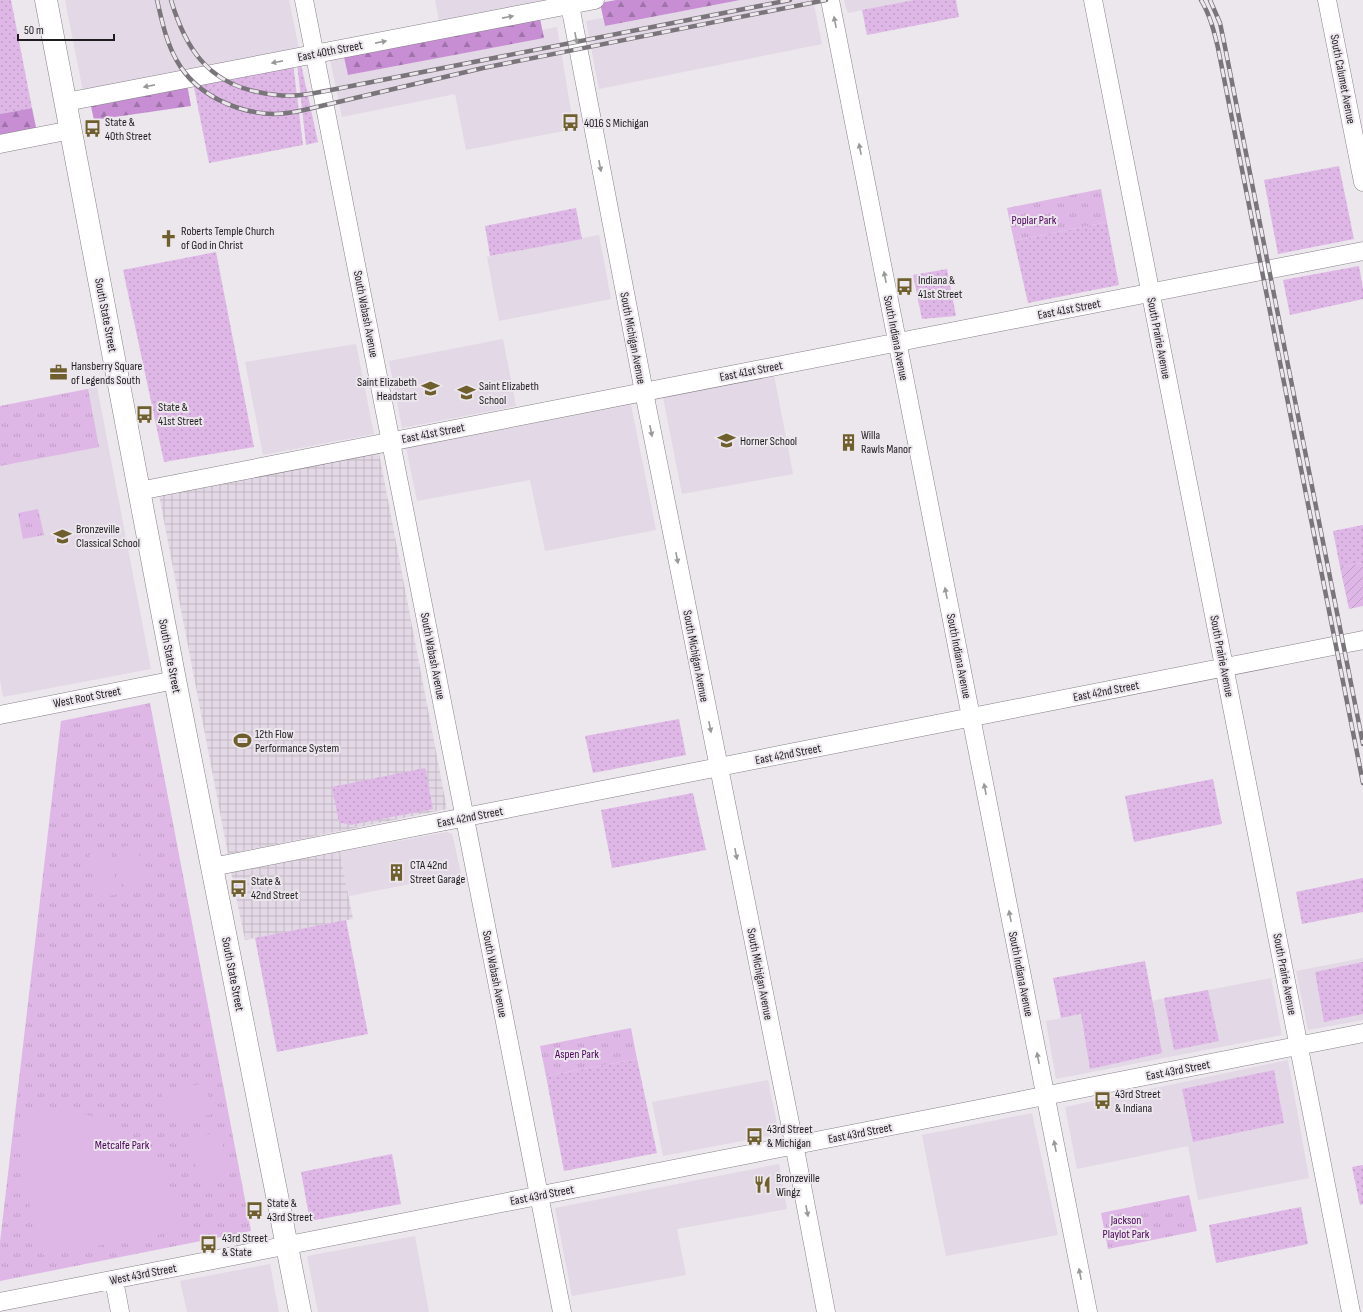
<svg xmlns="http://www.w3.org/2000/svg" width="1363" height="1312" font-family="'Sofia Sans Condensed',sans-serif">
  <defs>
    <pattern id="industrial-grid" width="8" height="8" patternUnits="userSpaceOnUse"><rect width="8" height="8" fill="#e3d8e5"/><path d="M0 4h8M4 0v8" fill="none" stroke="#c2b9c4"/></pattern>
    <pattern id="grass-dots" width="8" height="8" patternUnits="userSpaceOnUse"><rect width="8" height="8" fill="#deb7e6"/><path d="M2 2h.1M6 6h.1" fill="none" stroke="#be9dc5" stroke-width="1.8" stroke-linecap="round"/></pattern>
    <pattern id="forest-firs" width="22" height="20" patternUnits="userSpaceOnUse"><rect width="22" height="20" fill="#c78ed4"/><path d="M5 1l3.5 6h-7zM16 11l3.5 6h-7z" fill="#a173ab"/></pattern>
    <pattern id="park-tufts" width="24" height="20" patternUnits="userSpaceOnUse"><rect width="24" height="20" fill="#deb7e6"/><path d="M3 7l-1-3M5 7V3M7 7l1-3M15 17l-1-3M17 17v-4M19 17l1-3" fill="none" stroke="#be9dc5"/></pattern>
    <pattern id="garden-furrows" width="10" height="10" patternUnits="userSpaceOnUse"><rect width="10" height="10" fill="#deb7e6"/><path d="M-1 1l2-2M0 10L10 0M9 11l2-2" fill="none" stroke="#be9dc5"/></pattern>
  </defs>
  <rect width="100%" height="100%" fill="#ece6ed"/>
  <path fill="#e3d8e5" d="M 65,0 L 289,0 L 299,49 L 83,91 Z
    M 435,0 L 553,0 L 440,25 Z
    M 740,0 L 813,0 L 822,44 L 599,89 L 586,21 L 603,18 L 605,26 Z
    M 844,0 L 914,0 L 848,13 L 845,5 Z
    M 557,27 L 574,129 L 466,150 L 455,94 L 342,117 L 330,59 L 343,53 L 348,75 L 543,38 L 542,30 Z
    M 599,235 L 611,299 L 499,321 L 487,257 Z
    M 503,339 L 516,406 L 402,428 L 389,361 Z
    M 356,344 L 374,434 L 263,455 L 245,362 Z
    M 774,375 L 793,474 L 682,494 L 663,397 Z
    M 97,387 L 151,669 L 3,697 L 0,679 L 0,406 Z
    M 631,405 L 656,530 L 545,551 L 530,480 L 417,501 L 406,447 Z
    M 447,832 L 452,834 L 453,837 L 461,874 L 349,896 L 340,852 Z
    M 1363,958 L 1363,1020 L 1308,1030 L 1296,971 Z
    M 1271,978 L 1282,1035 L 1056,1079 L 1046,1021 Z
    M 1288,1060 L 1309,1178 L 1198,1200 L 1188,1146 L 1077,1169 L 1065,1107 Z
    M 768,1080 L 779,1134 L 663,1156 L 652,1102 Z
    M 1032,1113 L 1058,1235 L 946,1256 L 922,1135 Z
    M 779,1164 L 787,1209 L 677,1229 L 686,1275 L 572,1296 L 555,1208 Z
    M 415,1236 L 429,1312 L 318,1312 L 307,1256 Z
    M 270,1264 L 279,1312 L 187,1312 L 180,1281 Z"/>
  <path fill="url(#industrial-grid)" d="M 379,453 L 447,809 L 228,854 L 159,495 Z
    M 340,852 L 353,919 L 245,940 L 231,872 Z"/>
  <path fill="url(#grass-dots)" d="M 0,0 L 11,0 L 32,108 L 0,114 Z
    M 914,0 L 956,0 L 959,17 L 867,35 L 862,10 Z
    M 293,63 L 303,145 L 209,163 L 193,82 Z
    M 297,63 L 301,64 L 318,142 L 306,145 Z
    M 1339,166 L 1354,239 L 1278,254 L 1264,180 Z
    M 576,208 L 582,239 L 490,256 L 485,226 Z
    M 1107,222 L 1119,285 L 1028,303 L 1014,241 Z
    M 216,252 L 254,447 L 164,462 L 123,270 Z
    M 1359,266 L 1363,288 L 1363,299 L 1290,315 L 1283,280 Z
    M 947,269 L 956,316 L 922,319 L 913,275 Z
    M 1363,525 L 1363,563 L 1340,567 L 1333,531 Z
    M 679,719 L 686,755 L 593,773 L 585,736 Z
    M 425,768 L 433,809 L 350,825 L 339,822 L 332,787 Z
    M 1213,779 L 1222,824 L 1134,842 L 1125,796 Z
    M 693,793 L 706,850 L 612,868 L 601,810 Z
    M 1363,878 L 1363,912 L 1302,924 L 1296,892 Z
    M 346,920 L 368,1034 L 277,1052 L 255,938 Z
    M 1145,961 L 1162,1053 L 1090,1069 L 1081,1014 L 1061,1018 L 1053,978 Z
    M 1363,962 L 1363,1014 L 1324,1022 L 1315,972 Z
    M 1208,990 L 1219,1041 L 1174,1050 L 1164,998 Z
    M 637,1059 L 657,1153 L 564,1171 L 546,1076 Z
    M 1274,1070 L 1284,1123 L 1193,1142 L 1182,1089 Z
    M 392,1154 L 401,1204 L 310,1221 L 301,1172 Z
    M 1363,1165 L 1363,1204 L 1360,1205 L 1352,1167 Z
    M 1301,1207 L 1308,1244 L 1216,1263 L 1209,1225 Z"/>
  <path fill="url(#forest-firs)" d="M 616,0 L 740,0 L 605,26 L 600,3 Z
    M 539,14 L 544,38 L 348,75 L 343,53 Z
    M 187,84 L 191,106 L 94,120 L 90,102 Z
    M 32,108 L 37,132 L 0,139 L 0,114 Z"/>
  <path fill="url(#park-tufts)" d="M 1101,189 L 1107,222 L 1014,241 L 1007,208 Z
    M 88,389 L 99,447 L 0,466 L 0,406 Z
    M 38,509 L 44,535 L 23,539 L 18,513 Z
    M 150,703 L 251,1231 L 0,1281 L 0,1242 L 61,721 Z
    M 631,1028 L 637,1059 L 546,1076 L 540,1046 Z
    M 1189,1195 L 1197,1231 L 1108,1249 L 1101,1213 Z"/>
  <path fill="url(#garden-furrows)" d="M 1363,563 L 1363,606 L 1349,609 L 1340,567 Z"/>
  <path fill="#deb7e6" d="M 137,844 L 146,889 L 125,893 L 117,848 Z
    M 110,850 L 118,894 L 98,898 L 89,854 Z
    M 206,1083 L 212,1114 L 167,1123 L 161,1092 Z
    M 48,1109 C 62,1111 77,1112 91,1116 C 125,1127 157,1154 171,1188 C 176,1201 179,1216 182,1230 L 45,1256 L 39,1251 L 21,1164 L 26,1110 Z
    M 220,1132 L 229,1177 L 199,1183 L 190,1138 Z"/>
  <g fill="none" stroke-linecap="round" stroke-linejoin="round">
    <defs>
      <path id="minor" d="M 304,0 L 562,1312
        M 569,0 L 644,392 L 791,1128 L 826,1312
        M 830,0 L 1088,1312
        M 1093,0 L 1351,1312
        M 1327,0 L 1363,182
        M 66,102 L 595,0
        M 0,144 L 71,130
        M 139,491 L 1363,251
        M 0,715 L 175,680
        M 212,867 L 1363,640
        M 114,1280 L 120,1312
        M 0,1302 L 1363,1033"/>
      <path id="major" d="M 46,0 L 175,680 L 300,1312"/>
    </defs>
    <use href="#minor" stroke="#878188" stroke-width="19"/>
    <use href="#major" stroke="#878188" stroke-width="23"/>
    <use href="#minor" stroke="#fff" stroke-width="18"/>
    <use href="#major" stroke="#fff" stroke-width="22"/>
    <defs>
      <path id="rail" d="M 157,0 C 162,21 166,42 177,61 C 196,95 237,113 274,114 C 284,114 295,112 304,110 L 483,68 L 826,0
        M 171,0 C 185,47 207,82 258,92 C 272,95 287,97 301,95 C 311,94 321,92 331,90 L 790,0
        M 1201,0 C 1210,15 1214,31 1218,48 L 1363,783
        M 1210,0 L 1220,23 L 1225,47 L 1363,744"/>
    </defs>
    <use href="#rail" stroke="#79757a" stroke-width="4.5"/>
    <use href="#rail" stroke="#ece6ed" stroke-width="3" stroke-dasharray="9" stroke-linecap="butt"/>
  </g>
  <defs><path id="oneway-solid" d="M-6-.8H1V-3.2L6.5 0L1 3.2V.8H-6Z"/></defs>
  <g fill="#9a999a">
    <use href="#oneway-solid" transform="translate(508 17) rotate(-11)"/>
    <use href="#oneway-solid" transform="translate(835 22) rotate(-101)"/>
    <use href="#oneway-solid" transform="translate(576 38) rotate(79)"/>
    <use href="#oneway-solid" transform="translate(381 42) rotate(-11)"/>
    <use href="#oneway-solid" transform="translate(277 62) rotate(169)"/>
    <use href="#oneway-solid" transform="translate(149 86) rotate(169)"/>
    <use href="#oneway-solid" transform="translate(860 149) rotate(-101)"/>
    <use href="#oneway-solid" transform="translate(600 166) rotate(79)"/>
    <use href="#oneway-solid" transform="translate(885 277) rotate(-101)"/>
    <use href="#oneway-solid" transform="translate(651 431) rotate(79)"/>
    <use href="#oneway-solid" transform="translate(677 558) rotate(79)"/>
    <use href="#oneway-solid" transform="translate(946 593) rotate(-101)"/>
    <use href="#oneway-solid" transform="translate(710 727) rotate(79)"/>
    <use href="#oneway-solid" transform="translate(985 789) rotate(-101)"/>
    <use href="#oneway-solid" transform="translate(736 854) rotate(79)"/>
    <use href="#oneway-solid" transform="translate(1010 916) rotate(-101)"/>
    <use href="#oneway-solid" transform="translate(1038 1058) rotate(-101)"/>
    <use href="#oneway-solid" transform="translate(1055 1146) rotate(-101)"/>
    <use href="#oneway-solid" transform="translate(807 1211) rotate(79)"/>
    <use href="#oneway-solid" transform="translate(1080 1274) rotate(-101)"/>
  </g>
  <defs>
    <symbol id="bus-bare" viewBox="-9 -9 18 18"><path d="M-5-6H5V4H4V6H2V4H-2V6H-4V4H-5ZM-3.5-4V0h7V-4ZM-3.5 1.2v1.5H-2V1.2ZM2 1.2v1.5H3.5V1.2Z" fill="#6e5f2d" stroke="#ece6ed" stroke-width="2.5" paint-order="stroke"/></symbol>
    <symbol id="church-bare" viewBox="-9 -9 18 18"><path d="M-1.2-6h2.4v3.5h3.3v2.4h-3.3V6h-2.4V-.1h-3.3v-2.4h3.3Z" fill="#6e5f2d" stroke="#ece6ed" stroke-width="2.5" paint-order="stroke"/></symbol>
    <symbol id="office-bare" viewBox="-9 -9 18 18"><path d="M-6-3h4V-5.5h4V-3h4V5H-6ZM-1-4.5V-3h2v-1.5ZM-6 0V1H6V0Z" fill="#6e5f2d" stroke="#ece6ed" stroke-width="2.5" paint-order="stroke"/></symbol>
    <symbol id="school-bare" viewBox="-9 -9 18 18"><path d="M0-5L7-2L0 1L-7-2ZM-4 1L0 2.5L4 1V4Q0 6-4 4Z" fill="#6e5f2d" stroke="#ece6ed" stroke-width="2.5" paint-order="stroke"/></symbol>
    <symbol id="building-bare" viewBox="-9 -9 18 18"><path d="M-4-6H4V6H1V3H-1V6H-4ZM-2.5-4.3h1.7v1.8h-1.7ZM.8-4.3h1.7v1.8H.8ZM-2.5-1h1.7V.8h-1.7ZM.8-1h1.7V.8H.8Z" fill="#6e5f2d" stroke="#ece6ed" stroke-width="2.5" paint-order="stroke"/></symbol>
    <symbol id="stadium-bare" viewBox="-9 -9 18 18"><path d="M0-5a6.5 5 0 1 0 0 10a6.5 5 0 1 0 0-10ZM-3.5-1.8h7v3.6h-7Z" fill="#6e5f2d" stroke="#ece6ed" stroke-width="2.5" paint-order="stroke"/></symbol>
    <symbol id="restaurant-bare" viewBox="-9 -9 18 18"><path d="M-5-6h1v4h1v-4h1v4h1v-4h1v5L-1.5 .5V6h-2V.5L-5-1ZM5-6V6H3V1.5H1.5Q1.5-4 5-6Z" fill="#6e5f2d" stroke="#ece6ed" stroke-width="2.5" paint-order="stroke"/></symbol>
  </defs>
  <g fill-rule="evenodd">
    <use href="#bus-bare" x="558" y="110" width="25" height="25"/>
    <use href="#bus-bare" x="80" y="116" width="25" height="25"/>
    <use href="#church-bare" x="156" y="226" width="25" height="25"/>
    <use href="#bus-bare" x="892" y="274" width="25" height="25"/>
    <use href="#office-bare" x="46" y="360" width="25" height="25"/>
    <use href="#school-bare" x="418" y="376" width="25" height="25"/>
    <use href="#school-bare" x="454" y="380" width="25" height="25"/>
    <use href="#bus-bare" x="132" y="402" width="25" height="25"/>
    <use href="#school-bare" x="714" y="428" width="25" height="25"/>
    <use href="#building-bare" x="836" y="430" width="25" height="25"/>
    <use href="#school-bare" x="50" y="524" width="25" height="25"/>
    <use href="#stadium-bare" x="230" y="728" width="25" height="25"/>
    <use href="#building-bare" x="384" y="860" width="25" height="25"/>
    <use href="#bus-bare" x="226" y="876" width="25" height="25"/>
    <use href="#bus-bare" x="1090" y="1088" width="25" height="25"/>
    <use href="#bus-bare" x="742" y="1124" width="25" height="25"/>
    <use href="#restaurant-bare" x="750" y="1172" width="25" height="25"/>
    <use href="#bus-bare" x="242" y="1198" width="25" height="25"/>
    <use href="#bus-bare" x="196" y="1232" width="25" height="25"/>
  </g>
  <g text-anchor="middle" stroke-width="4" stroke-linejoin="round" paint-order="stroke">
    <g font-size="12" fill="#1e1c1f" stroke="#ece6ed">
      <text transform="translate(330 51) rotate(-11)" y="4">East 40th Street</text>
      <text transform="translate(1343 79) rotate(79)" y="4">South Calumet Avenue</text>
      <text transform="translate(1069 309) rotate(-11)" y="4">East 41st Street</text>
      <text transform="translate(366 314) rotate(79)" y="4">South Wabash Avenue</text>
      <text transform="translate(106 315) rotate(79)" y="4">South State Street</text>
      <text transform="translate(633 338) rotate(79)" y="4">South Michigan Avenue</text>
      <text transform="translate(896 338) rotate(79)" y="4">South Indiana Avenue</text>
      <text transform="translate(1159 338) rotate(79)" y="4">South Prairie Avenue</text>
      <text transform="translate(751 371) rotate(-11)" y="4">East 41st Street</text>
      <text transform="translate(433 433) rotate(-11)" y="4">East 41st Street</text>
      <text transform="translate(170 656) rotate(79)" y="4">South State Street</text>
      <text transform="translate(433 656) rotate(79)" y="4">South Wabash Avenue</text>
      <text transform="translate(696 656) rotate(79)" y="4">South Michigan Avenue</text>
      <text transform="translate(959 656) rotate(79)" y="4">South Indiana Avenue</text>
      <text transform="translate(1222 656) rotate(79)" y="4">South Prairie Avenue</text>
      <text transform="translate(1106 691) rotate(-11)" y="4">East 42nd Street</text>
      <text transform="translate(87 697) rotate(-11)" y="4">West Root Street</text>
      <text transform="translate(788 754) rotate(-11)" y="4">East 42nd Street</text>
      <text transform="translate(470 817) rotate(-11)" y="4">East 42nd Street</text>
      <text transform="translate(233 974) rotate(79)" y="4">South State Street</text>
      <text transform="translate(495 974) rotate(79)" y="4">South Wabash Avenue</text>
      <text transform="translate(760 974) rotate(79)" y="4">South Michigan Avenue</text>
      <text transform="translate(1021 974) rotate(79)" y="4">South Indiana Avenue</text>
      <text transform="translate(1285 974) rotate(79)" y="4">South Prairie Avenue</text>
      <text transform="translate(1178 1070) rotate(-11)" y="4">East 43rd Street</text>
      <text transform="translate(860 1133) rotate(-11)" y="4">East 43rd Street</text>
      <text transform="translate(542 1195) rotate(-11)" y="4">East 43rd Street</text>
      <text transform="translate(143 1274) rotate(-11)" y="4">West 43rd Street</text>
    </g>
    <g font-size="12" fill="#1e1c1f" stroke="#ece6ed" text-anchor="start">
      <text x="105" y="126">State &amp;<tspan x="105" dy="14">40th Street</tspan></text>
      <text x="584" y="127">4016 S Michigan</text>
      <text x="181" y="235">Roberts Temple Church<tspan x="181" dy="14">of God in Christ</tspan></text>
      <text x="918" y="284">Indiana &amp;<tspan x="918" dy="14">41st Street</tspan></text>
      <text x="71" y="370">Hansberry Square<tspan x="71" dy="14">of Legends South</tspan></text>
      <text x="417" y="386" text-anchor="end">Saint Elizabeth<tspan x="417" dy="14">Headstart</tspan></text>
      <text x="479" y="390">Saint Elizabeth<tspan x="479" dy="14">School</tspan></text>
      <text x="158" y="411">State &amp;<tspan x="158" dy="14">41st Street</tspan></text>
      <text x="861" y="439">Willa<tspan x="861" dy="14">Rawls Manor</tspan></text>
      <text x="740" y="445">Horner School</text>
      <text x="76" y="533">Bronzeville<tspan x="76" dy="14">Classical School</tspan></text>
      <text x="255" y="738">12th Flow<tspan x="255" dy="14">Performance System</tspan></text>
      <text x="410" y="869">CTA 42nd<tspan x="410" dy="14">Street Garage</tspan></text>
      <text x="251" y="885">State &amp;<tspan x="251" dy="14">42nd Street</tspan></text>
      <text x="1115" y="1098">43rd Street<tspan x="1115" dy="14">&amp; Indiana</tspan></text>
      <text x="767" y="1133">43rd Street<tspan x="767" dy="14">&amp; Michigan</tspan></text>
      <text x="776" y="1182">Bronzeville<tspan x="776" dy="14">Wingz</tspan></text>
      <text x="267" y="1207">State &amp;<tspan x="267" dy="14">43rd Street</tspan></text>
      <text x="222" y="1242">43rd Street<tspan x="222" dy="14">&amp; State</tspan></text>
    </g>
    <g font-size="12" fill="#4b0059" stroke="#ece6ed">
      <text x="1034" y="224">Poplar Park</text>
      <text x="577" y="1058">Aspen Park</text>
      <text x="122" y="1149">Metcalfe Park</text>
      <text x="1126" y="1224">Jackson<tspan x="1126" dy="14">Playlot Park</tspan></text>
    </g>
  </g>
  <path d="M18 34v6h96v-6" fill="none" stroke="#1e1c1f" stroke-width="2"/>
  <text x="24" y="34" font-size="12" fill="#1e1c1f" stroke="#ece6ed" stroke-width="3" paint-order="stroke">50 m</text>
</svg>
